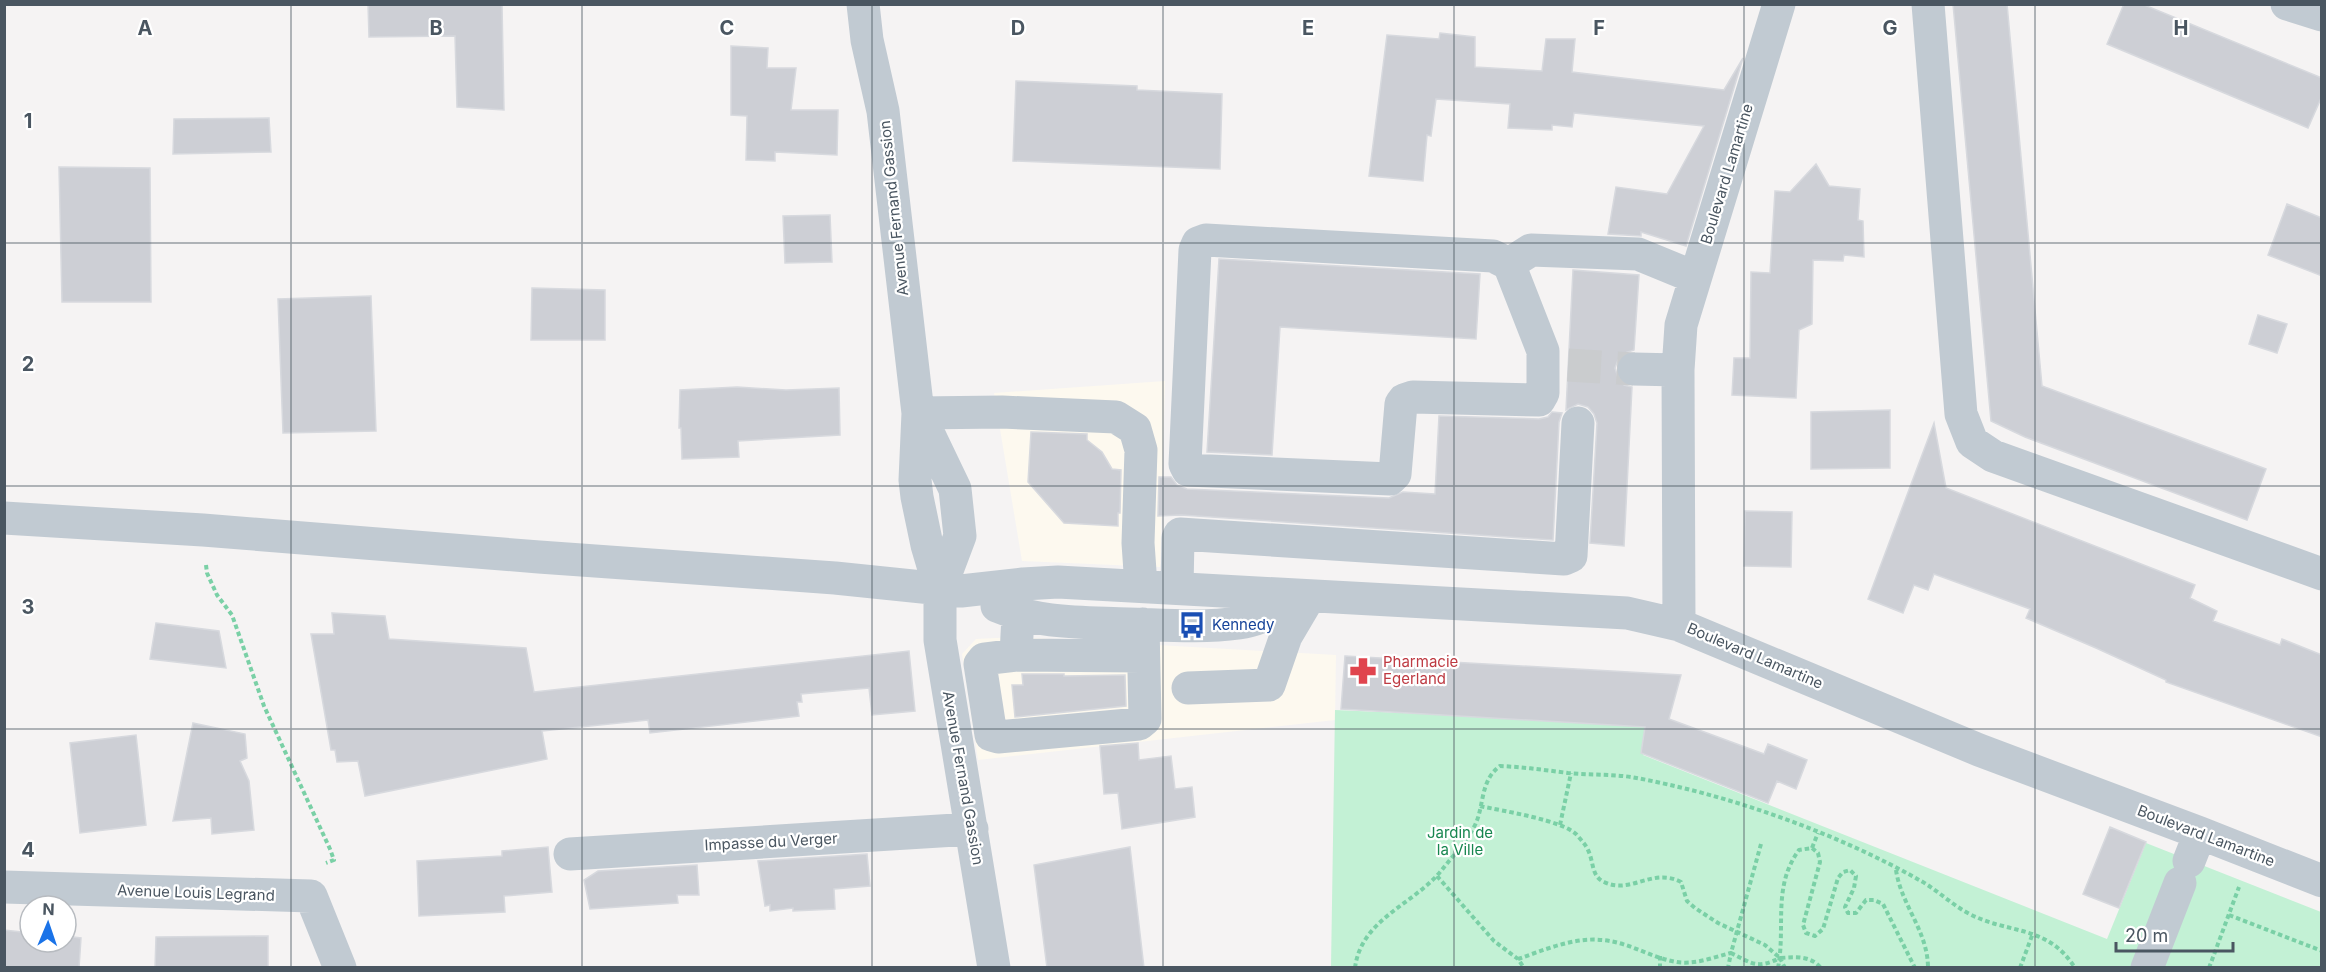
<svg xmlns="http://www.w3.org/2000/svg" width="2326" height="972" font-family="Inter,sans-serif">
  <rect width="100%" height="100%" fill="#f5f3f3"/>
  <path fill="#fdf9ef" d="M 1165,381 L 1160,567 L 1022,561 L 994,393 Z
    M 1016,637 L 1336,655 L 1335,720 L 978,760 L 962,654 L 976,639 Z"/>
  <path fill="#c3f1d5" d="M 1335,710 L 1646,724 L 1643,755 L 2107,939 L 2146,843 L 2321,912 L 2321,967 L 1331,968 Z"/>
  <path fill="#cdcfd5" stroke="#d7d9de" stroke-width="1.5" d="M 368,4 L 502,4 L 504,110 L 457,107 L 455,36 L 369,37 Z
    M 1953,4 L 2007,4 L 2042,386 L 2266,469 L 2247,520 L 2025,437 L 1991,421 Z
    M 2124,4 L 2142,4 L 2322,78 L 2322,96 L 2308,128 L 2107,44 Z
    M 1440,33 L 1475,37 L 1475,67 L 1542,71 L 1546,39 L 1575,39 L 1572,72 L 1724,90 L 1743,58 L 1686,246 L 1641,232 L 1641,236 L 1608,234 L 1616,187 L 1667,194 L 1704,126 L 1574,113 L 1572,127 L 1552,125 L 1552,130 L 1508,128 L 1510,104 L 1436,99 L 1431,136 L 1427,135 L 1423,181 L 1369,176 L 1387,35 L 1439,39 Z
    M 731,46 L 768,48 L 767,68 L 796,68 L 791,110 L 838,110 L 837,155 L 775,152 L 775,161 L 746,160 L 747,116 L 731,115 Z
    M 1016,81 L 1137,86 L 1137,90 L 1222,94 L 1220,169 L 1013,161 Z
    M 269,118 L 271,152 L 173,154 L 174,119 Z
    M 1816,164 L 1829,186 L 1860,189 L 1858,220 L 1863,221 L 1864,257 L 1844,255 L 1843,261 L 1813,260 L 1812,324 L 1799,330 L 1796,398 L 1732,395 L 1734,358 L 1750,358 L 1751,272 L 1770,273 L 1775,191 L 1790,192 Z
    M 59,167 L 150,168 L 151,302 L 62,302 Z
    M 2287,204 L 2322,218 L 2322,276 L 2268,255 Z
    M 830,215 L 832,262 L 785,263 L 783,216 Z
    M 1219,259 L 1480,274 L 1476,339 L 1280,327 L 1272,455 L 1207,452 Z
    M 1573,270 L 1639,275 L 1634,350 L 1625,353 L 1618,360 L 1615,368 L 1618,378 L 1624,385 L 1632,387 L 1624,546 L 1590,543 L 1597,423 L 1594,414 L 1588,407 L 1578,404 L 1566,410 Z
    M 532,288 L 605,290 L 605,340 L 531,340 Z
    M 371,296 L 376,431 L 283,433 L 278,299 Z
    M 2258,315 L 2287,324 L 2277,353 L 2249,344 Z
    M 737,387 L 786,390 L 839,388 L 840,435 L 738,441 L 739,457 L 682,459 L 681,428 L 679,428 L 680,390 Z
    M 1890,410 L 1890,468 L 1811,469 L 1811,412 Z
    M 1552,412 L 1562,413 L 1559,422 L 1553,540 L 1181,515 L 1158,516 L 1159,477 L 1171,477 L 1177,485 L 1187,489 L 1389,498 L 1403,492 L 1435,494 L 1439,416 L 1539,419 L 1548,417 Z
    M 1934,423 L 1946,488 L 2195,585 L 2190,598 L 2217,611 L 2213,621 L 2280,645 L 2282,639 L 2322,655 L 2322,737 L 2166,682 L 2166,680 L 2096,648 L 2026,618 L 2030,609 L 1934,574 L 1928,590 L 1914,585 L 1903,613 L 1868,599 Z
    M 1031,432 L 1087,434 L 1087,440 L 1102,452 L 1112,469 L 1121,470 L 1120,513 L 1118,513 L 1118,526 L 1064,523 L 1028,482 Z
    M 1745,511 L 1792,512 L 1791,567 L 1744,566 Z
    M 332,613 L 385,616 L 389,639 L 526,648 L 534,692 L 909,651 L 915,711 L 872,715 L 869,688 L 801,694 L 802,702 L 797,702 L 799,716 L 650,733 L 648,720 L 542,731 L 547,759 L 365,796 L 358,761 L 337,762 L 335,750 L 331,750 L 311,634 L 334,634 Z
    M 156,623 L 219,631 L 226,668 L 150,659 Z
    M 1345,656 L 1681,675 L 1669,719 L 1764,754 L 1768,744 L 1807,760 L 1796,789 L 1777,781 L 1768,803 L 1641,753 L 1645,727 L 1341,709 Z
    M 1022,674 L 1064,674 L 1064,676 L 1125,675 L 1126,706 L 1015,717 L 1012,685 L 1023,685 Z
    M 193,723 L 245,734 L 247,758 L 240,761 L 249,781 L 254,830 L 212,834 L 211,818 L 173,821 Z
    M 136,735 L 146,825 L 80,833 L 70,743 Z
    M 1138,743 L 1139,760 L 1171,756 L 1175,789 L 1192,787 L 1195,817 L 1122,829 L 1118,793 L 1104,794 L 1100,746 Z
    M 2110,827 L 2146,842 L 2119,908 L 2083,894 Z
    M 548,847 L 552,892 L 504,896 L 505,912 L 419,916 L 417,861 L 502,856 L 502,851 Z
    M 1130,847 L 1144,968 L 1047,968 L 1034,865 Z
    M 867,854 L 870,886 L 834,889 L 835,909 L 793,911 L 793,908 L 770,911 L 770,905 L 765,906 L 758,861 Z
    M 697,865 L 699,895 L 677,895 L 678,903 L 590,909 L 584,880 L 598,871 Z
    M 4,930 L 30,933 L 30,942 L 66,942 L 66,936 L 81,938 L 79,968 L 4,968 Z
    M 268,936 L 268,968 L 155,968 L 156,937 Z"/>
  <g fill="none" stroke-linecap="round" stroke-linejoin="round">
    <path stroke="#caccce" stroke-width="33" stroke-dasharray="33 16" stroke-linecap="butt" d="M 1568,365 L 1634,369"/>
    <path stroke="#7ad0a6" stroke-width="4" stroke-dasharray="4.5 3" stroke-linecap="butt" d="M 206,565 L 207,573 L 217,595 L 232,615 L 264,706 L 330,849 L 334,860 L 326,863
      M 1480,806 C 1502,811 1563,820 1577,835 C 1581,840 1586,845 1588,850 C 1594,862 1591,876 1604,882 C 1631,895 1652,867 1681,882 L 1687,901 L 1695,908 L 1718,923 L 1765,945 L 1780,958 C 1795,957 1810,955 1821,968
      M 1560,825 L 1571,773
      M 1761,844 L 1731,953 C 1753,964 1757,969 1780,958 L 1785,968
      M 1812,848 L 1818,833
      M 1896,870 C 1901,905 1928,931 1928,968
      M 1437,876 L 1494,941 L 1518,959 L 1524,968
      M 2229,915 L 2322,951
      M 1518,959 C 1544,950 1574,937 1602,940 C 1629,942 1651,958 1677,962 C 1695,965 1714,957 1731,953 L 1728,968
      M 1355,968 C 1361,919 1413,905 1441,871 C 1452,857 1465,843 1474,827 C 1485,807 1479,781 1500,766 C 1523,767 1545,770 1568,773 C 1589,775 1610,774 1631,777 C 1727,794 1837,833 1921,881 C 1937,890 1950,903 1966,912 C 2006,935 2047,923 2075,968
      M 1660,968 L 1660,956
      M 1778,968 C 1786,926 1772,887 1799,850 L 1812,848 L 1818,853 L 1820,862 L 1803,925 L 1806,933 L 1815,936 L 1823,929 L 1838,878 L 1843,872 L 1850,870 L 1856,876 L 1854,888 L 1845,907 L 1848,913 L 1856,913 L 1866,900 L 1874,900 L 1883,904 L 1915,968
      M 2020,968 L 2033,933
      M 2209,968 L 2239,887"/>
    <path stroke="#c1cad2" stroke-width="33" d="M 863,4 L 867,40 L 883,111 L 918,413 L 915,480 L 917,497 L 927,545 L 940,589 L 940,640 L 994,968
      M 1928,4 L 1961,414 L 1972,442 L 1993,456 L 2322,574
      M 2287,4 L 2322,15
      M 1509,264 L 1543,351 L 1543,393 L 1539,400 L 1413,397 L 1404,400 L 1401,404 L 1395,474 L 1390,479 L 1188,470 L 1185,464 L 1195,250 L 1198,243 L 1206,240 L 1493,256 L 1509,264 L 1531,250 L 1638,254 L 1694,277
      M 1634,369 L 1678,370
      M 918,413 L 1002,412 L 1116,417 L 1135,429 L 1141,450 L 1138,543 L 1141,586
      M 920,416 L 955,489 L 960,536 L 940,589
      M 4,518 L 203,530 L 539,557 L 835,578 L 961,591 L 1023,584 L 1058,582 L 1627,613 L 1679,625 L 1979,750 L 2200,833 L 2322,881
      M 1177,588 L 1178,538 L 1180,534 L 1564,559 L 1571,556 L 1578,423
      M 997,606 C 1039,624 1084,622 1128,624 C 1165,625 1202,628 1239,623 C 1259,620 1280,609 1299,601
      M 1018,615 L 1016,655 L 984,659 L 980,664 L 991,735 L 998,737 L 1139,724 L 1145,719 L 1143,624
      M 1679,625 L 1678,370 L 1681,325 L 1779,4
      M 1016,655 L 1142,656
      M 1188,688 L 1269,685 L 1286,636 L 1309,597
      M 570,854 L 972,829
      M 2189,861 L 2200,833
      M 4,887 L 311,896 L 340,968
      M 2147,968 L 2180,883"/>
  </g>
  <path fill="none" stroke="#4a5661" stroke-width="1.5" stroke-opacity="0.55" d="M 291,4 L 291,968M 582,4 L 582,968M 872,4 L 872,968M 1163,4 L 1163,968M 1454,4 L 1454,968M 1744,4 L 1744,968M 2035,4 L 2035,968M 4,243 L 2322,243M 4,486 L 2322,486M 4,729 L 2322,729"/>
  <defs>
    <symbol id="bus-bare" viewBox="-9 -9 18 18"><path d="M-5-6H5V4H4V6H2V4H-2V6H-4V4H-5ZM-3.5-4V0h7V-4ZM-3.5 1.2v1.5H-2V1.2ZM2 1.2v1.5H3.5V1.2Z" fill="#1a4fb4" stroke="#fff" stroke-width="2.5" paint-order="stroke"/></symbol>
    <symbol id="pharmacy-bare" viewBox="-9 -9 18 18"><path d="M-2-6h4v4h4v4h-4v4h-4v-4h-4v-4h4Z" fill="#e0444e" stroke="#fff" stroke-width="2.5" paint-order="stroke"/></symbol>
  </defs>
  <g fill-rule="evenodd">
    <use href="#bus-bare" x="1173" y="606" width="38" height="38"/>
    <use href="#pharmacy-bare" x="1344" y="652" width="38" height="38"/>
  </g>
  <g text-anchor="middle" stroke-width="4.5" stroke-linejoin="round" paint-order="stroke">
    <g font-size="15" fill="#4a5661" stroke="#fff">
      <text transform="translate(1727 174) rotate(-73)" y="5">Boulevard Lamartine</text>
      <text transform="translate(894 208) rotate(-96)" y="5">Avenue Fernand Gassion</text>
      <text transform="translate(1755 656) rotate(23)" y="5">Boulevard Lamartine</text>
      <text transform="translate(963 778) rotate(80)" y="5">Avenue Fernand Gassion</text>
      <text transform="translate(2206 836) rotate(21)" y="5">Boulevard Lamartine</text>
      <text transform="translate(771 842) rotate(-3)" y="5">Impasse du Verger</text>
      <text transform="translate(196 893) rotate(2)" y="5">Avenue Louis Legrand</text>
    </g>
    <g font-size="15" fill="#164399" stroke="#fff" text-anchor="start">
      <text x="1212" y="630">Kennedy</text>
    </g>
    <g font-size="15" fill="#be3a42" stroke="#fff" text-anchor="start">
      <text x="1383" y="667">Pharmacie<tspan x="1383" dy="17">Egerland</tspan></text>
    </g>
    <g font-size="15" fill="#17864f" stroke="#fff">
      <text x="1460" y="838">Jardin de<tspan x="1460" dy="17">la Ville</tspan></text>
    </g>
  </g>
  <g font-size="20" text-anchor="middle" font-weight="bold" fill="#4a5661" stroke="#fff" stroke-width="4.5" stroke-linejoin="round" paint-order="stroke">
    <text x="145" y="35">A</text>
    <text x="436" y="35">B</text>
    <text x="727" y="35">C</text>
    <text x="1018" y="35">D</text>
    <text x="1308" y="35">E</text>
    <text x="1599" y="35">F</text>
    <text x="1890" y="35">G</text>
    <text x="2181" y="35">H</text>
    <text x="28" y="128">1</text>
    <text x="28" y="371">2</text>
    <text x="28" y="614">3</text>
    <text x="28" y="857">4</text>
  </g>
  <rect width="2326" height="972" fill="none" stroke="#4a5661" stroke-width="12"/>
  <g transform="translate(48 924) rotate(2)"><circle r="28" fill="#ffffff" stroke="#b7bbc0" stroke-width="1.5"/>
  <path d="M0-4.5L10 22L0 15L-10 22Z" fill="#1a73e8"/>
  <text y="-9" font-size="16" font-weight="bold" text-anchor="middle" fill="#4a5661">N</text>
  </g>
  <path d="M2116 942v9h117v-9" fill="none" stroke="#4a5661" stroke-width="3"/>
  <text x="2125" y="942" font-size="18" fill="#4a5661" stroke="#ffffff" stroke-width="4.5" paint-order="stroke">20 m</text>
</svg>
